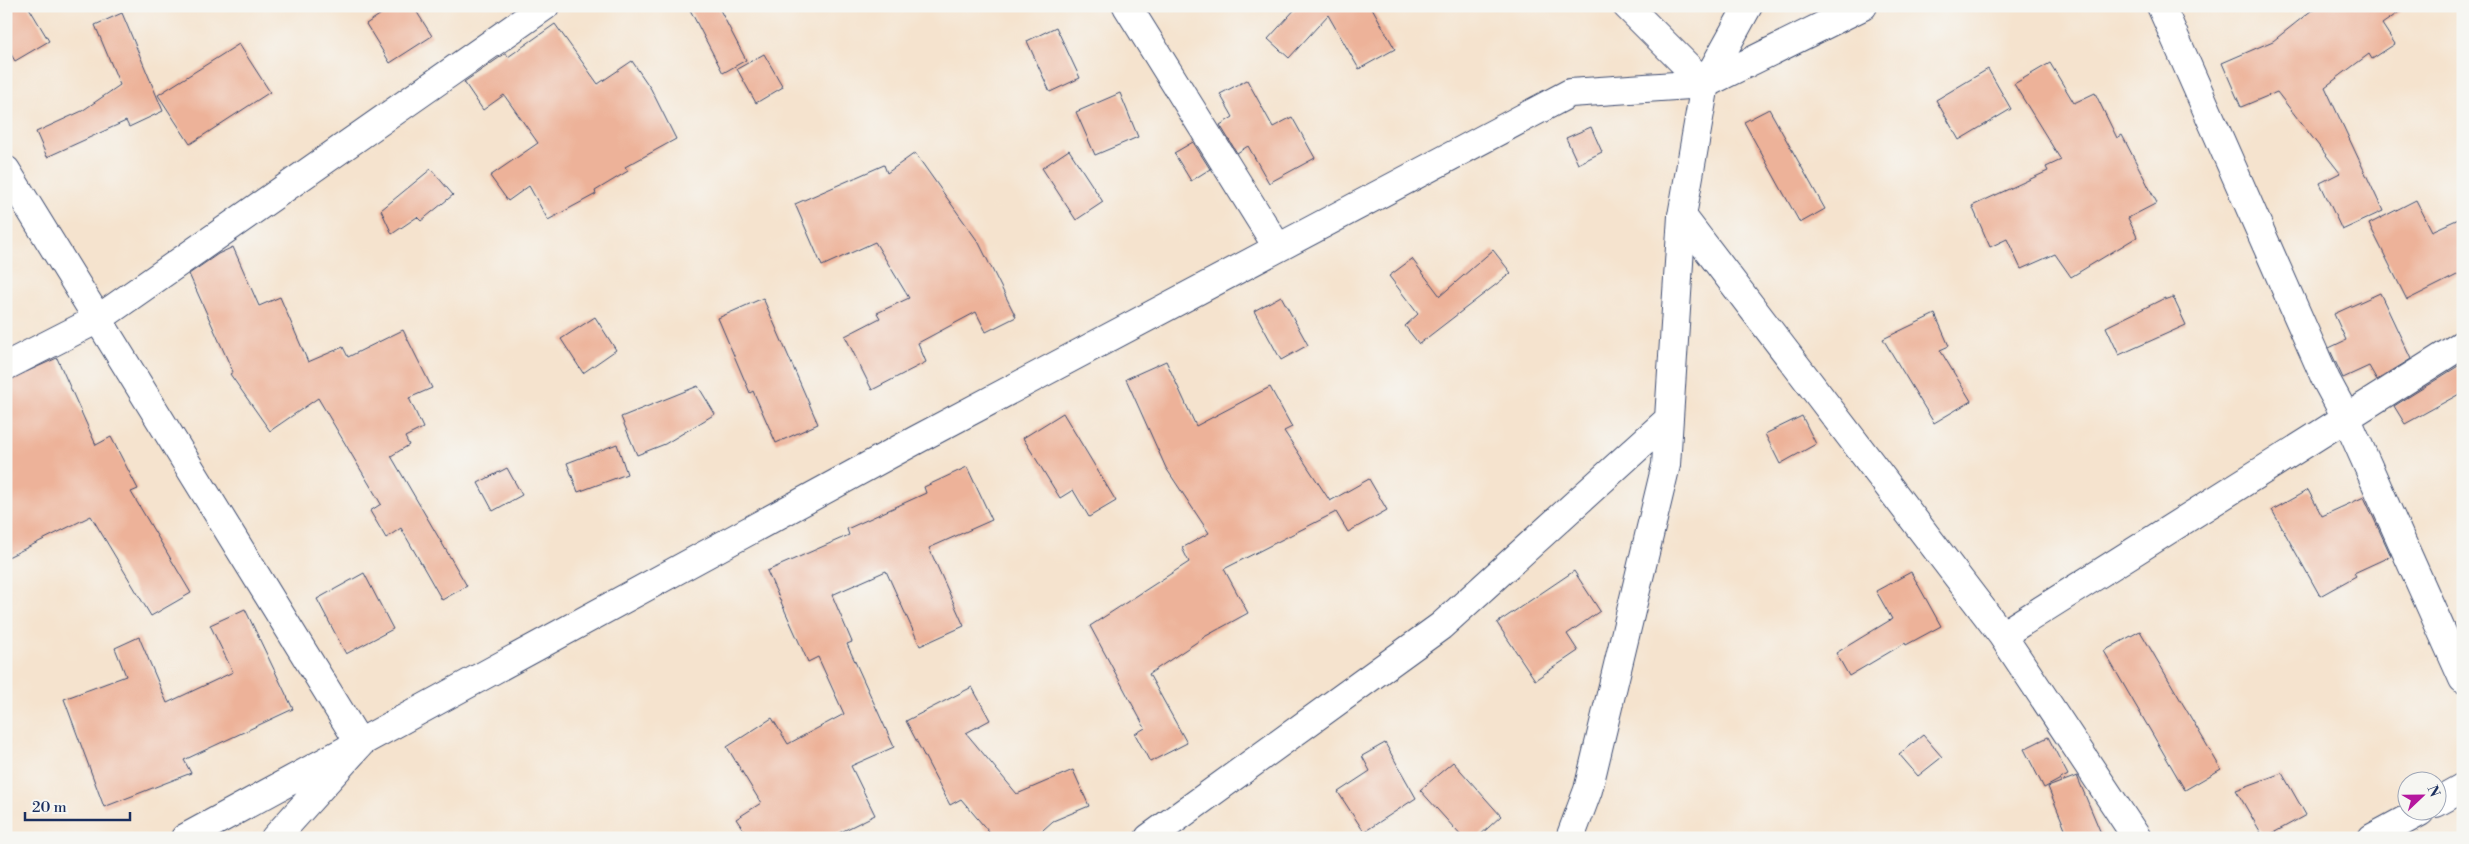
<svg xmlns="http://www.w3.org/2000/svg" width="2469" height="844" font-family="'Libre Bodoni',serif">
  <rect width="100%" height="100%" fill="#f6f6f2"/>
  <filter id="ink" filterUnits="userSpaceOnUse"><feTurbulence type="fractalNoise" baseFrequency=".02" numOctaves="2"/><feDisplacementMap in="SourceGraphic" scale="10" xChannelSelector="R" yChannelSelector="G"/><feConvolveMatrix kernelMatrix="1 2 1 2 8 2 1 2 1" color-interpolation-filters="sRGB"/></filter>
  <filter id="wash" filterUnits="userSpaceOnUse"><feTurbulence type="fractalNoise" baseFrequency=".0096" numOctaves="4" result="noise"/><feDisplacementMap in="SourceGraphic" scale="20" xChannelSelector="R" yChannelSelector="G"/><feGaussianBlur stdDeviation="1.12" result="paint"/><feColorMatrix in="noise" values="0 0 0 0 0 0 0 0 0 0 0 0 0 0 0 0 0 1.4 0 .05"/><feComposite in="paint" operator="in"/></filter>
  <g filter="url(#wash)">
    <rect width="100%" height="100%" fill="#f5e3ce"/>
    <g id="blocks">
      <path fill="#edb299" d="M 6,6 L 28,6 L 49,41 L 15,61 L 6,46 Z
        M 393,6 L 413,6 L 432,36 L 390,63 L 366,24 Z
        M 688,6 L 718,6 L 746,60 L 723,73 Z
        M 1298,6 L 1371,6 L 1395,49 L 1359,69 L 1328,15 L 1289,58 L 1268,39 Z
        M 2317,6 L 2408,6 L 2382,24 L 2395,44 L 2372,59 L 2369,54 L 2325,87 L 2383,211 L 2342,230 L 2320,183 L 2340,173 L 2277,92 L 2241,107 L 2222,63 L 2273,41 Z
        M 122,13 L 163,111 L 129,127 L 126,121 L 47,157 L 36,132 L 82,111 L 120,85 L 95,25 Z
        M 555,24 L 598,84 L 632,61 L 651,89 L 676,139 L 625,167 L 628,171 L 595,191 L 596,194 L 548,220 L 529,186 L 508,201 L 490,176 L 538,143 L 504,95 L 483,110 L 464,82 L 506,53 L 508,57 Z
        M 1056,27 L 1080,78 L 1050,92 L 1027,41 Z
        M 239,44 L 270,92 L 190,144 L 158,95 Z
        M 764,54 L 783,87 L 756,103 L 737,69 Z
        M 2050,63 L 2074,103 L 2095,93 L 2117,138 L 2122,135 L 2157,203 L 2128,218 L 2137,237 L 2071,277 L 2055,254 L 2021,269 L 2007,239 L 1990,247 L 1972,206 L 2048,171 L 2046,167 L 2061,160 L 2014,84 Z
        M 1988,69 L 2011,109 L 1959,140 L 1936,100 Z
        M 1247,80 L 1273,127 L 1292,117 L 1315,158 L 1269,183 L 1248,146 L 1237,153 L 1220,125 L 1233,117 L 1220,94 Z
        M 1120,93 L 1138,137 L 1095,155 L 1076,112 Z
        M 1769,109 L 1825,209 L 1800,223 L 1744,122 Z
        M 1591,127 L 1602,152 L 1578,164 L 1566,138 Z
        M 1193,142 L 1210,169 L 1191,181 L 1174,153 Z
        M 1069,150 L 1103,202 L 1076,220 L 1042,168 Z
        M 915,153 L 979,243 L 1016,317 L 986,332 L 976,312 L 918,343 L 926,362 L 872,390 L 845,336 L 880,318 L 877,313 L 909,298 L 875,242 L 822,266 L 795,204 L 884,165 L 887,173 Z
        M 431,169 L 453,195 L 421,221 L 417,217 L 392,234 L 381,210 Z
        M 2416,200 L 2432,231 L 2463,217 L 2463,272 L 2407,300 L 2369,224 Z
        M 233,247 L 259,306 L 280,297 L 308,362 L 343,347 L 348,357 L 403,330 L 432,388 L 409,398 L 423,428 L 405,437 L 409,445 L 391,456 L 467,586 L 442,600 L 401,528 L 386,538 L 370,511 L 381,504 L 318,398 L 270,431 L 230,374 L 233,372 L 189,274 L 218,254 Z
        M 1493,250 L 1511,273 L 1419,344 L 1405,326 L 1418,314 L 1389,276 L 1412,259 L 1440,296 Z
        M 2380,293 L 2411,359 L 2377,380 L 2369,366 L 2343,378 L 2329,348 L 2346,340 L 2334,314 Z
        M 1281,296 L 1308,345 L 1281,360 L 1254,311 Z
        M 2173,297 L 2186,325 L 2119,355 L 2106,327 L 2165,298 L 2165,300 Z
        M 763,298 L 818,424 L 776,443 L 753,391 L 750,393 L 718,318 Z
        M 1935,314 L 1949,346 L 1940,350 L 1971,401 L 1934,423 L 1883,339 Z
        M 595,317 L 616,350 L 583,373 L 561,339 Z
        M 57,358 L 96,445 L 111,437 L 138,489 L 131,492 L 191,593 L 151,616 L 91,516 L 6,558 L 6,381 Z
        M 1166,361 L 1196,426 L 1270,387 L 1292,427 L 1284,431 L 1330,501 L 1369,479 L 1387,510 L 1348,532 L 1336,512 L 1224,569 L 1248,613 L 1206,636 L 1149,674 L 1187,743 L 1150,762 L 1135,734 L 1145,728 L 1090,626 L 1189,562 L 1182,548 L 1209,533 L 1166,468 L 1126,379 Z
        M 2463,363 L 2463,392 L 2405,424 L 2394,406 Z
        M 698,386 L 715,414 L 665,444 L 637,455 L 621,417 Z
        M 1063,413 L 1116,501 L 1089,517 L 1073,490 L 1060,498 L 1023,438 Z
        M 1802,416 L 1816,444 L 1780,464 L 1765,434 Z
        M 617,444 L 627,474 L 578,492 L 567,463 Z
        M 967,467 L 992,520 L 929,548 L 964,626 L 920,646 L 886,571 L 832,595 L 852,642 L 847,644 L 894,747 L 851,766 L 875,815 L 829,838 L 749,838 L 736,819 L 761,803 L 727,747 L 772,718 L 788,744 L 844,714 L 818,657 L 808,662 L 767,571 L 849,535 L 847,529 L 926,493 L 924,487 Z
        M 507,468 L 522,495 L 493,511 L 478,483 Z
        M 2308,490 L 2322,516 L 2364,497 L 2391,556 L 2354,573 L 2356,576 L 2320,596 L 2272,510 Z
        M 1574,571 L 1600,611 L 1567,634 L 1578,651 L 1535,680 L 1497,623 Z
        M 1911,572 L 1941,626 L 1906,645 L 1905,643 L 1849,676 L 1836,653 L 1892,619 L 1876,591 Z
        M 364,573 L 393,629 L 346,654 L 317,599 Z
        M 245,609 L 293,709 L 184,760 L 191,773 L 104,807 L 64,699 L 126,676 L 115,648 L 139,637 L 167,703 L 233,672 L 210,625 Z
        M 2140,631 L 2221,769 L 2185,790 L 2104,651 Z
        M 972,687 L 990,720 L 966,733 L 1017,794 L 1073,770 L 1089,806 L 1053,821 L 1034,838 L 994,838 L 961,799 L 950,805 L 906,721 Z
        M 1923,735 L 1942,757 L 1918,776 L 1899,754 Z
        M 2048,737 L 2068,775 L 2044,788 L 2024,749 Z
        M 1385,743 L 1416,798 L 1364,832 L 1338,792 L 1370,771 L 1362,756 Z
        M 1453,762 L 1501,816 L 1477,838 L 1463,838 L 1420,790 Z
        M 2282,773 L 2306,815 L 2264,838 L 2236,790 Z
        M 2077,776 L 2103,838 L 2069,838 L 2048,787 Z"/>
    </g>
  </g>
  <g filter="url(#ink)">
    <use href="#blocks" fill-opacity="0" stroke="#3c4a6f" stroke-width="1"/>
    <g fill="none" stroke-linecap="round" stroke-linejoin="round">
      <defs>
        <path id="minor" d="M 1127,6 L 1278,248
          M 1627,6 L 1705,84
          M 2161,6 L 2326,380 L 2346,417 L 2463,679
          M 6,170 L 360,744 L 275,838
          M 1682,216 L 2002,635 L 2137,838
          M 6,366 L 98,319 L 545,6
          M 2002,635 L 2463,344
          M 2436,803 L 2463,788
          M 185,838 L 916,440 L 1570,93 L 1705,84 L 1863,6
          M 2372,838 L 2420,812"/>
        <path id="tertiary" d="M 1149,838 L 1441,626 L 1669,419
          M 1570,838 L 1588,790 L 1666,465 L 1682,216 L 1705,84 L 1748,6"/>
      </defs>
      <use href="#minor" stroke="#3c4a6f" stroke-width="30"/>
      <use href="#tertiary" stroke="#3c4a6f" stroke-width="30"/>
      <use href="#minor" stroke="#fff" stroke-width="28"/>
      <use href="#tertiary" stroke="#fff" stroke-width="28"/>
    </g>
  </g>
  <rect width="2469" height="844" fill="none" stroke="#f6f6f2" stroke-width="25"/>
  <g transform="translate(2422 796) rotate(68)"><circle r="24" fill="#f6f6f2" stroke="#9ea6b7"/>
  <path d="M0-4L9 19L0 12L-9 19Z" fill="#b5179e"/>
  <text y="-8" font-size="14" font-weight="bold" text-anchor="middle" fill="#1b2f5e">N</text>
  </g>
  <path d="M25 812v8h105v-8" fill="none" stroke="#1b2f5e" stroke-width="2.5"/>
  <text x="32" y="812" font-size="15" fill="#1b2f5e" stroke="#f6f6f2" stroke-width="4" paint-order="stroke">20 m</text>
</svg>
